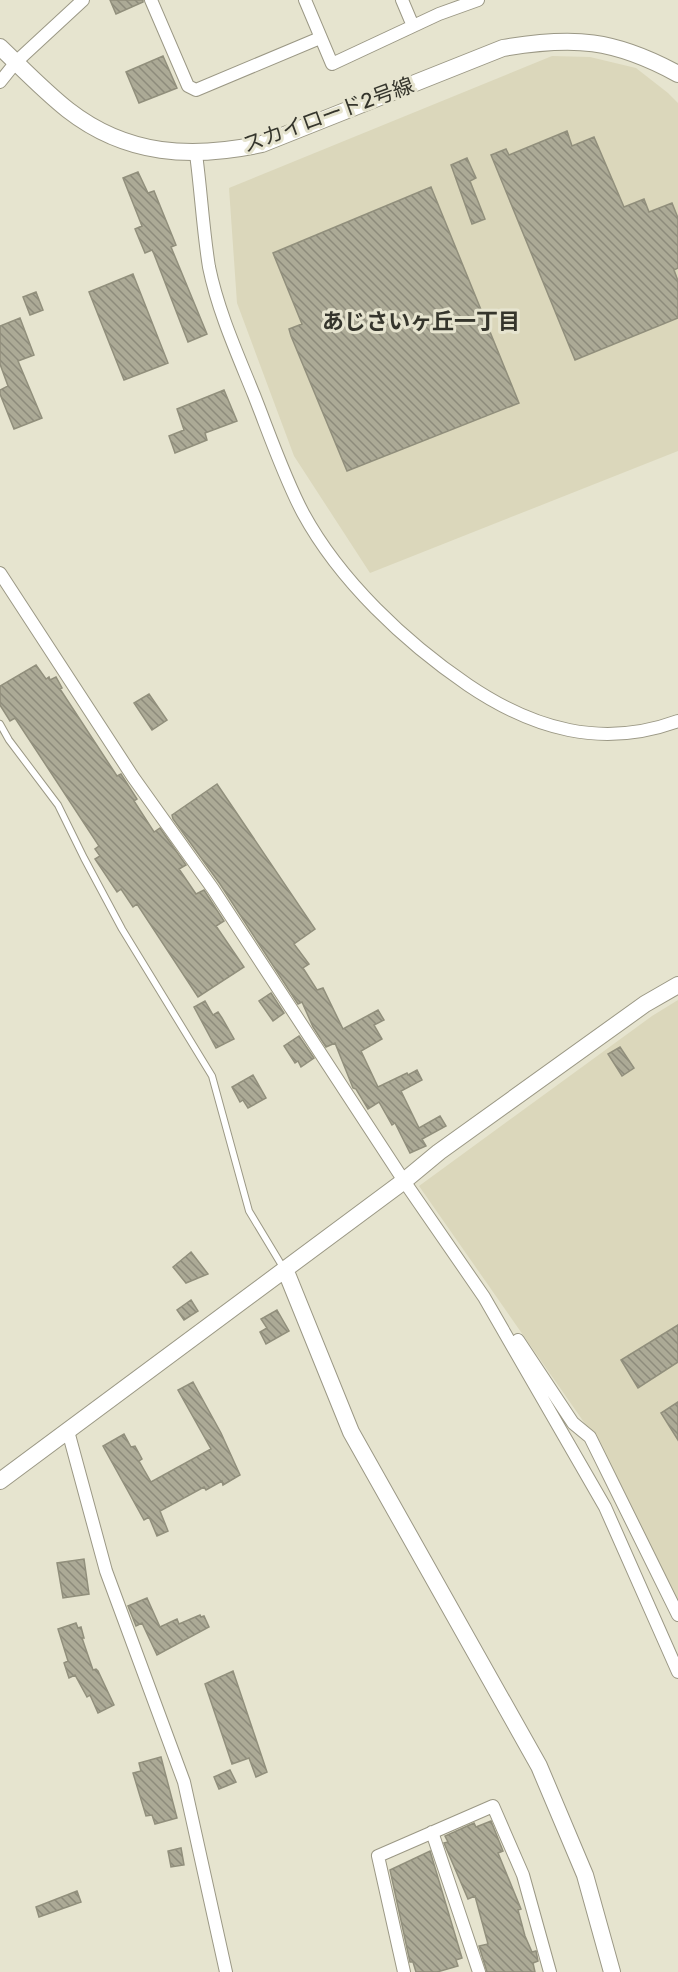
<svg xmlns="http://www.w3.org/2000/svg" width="678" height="1972" font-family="Rubik,'Noto Sans JP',sans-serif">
  <defs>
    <pattern id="building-back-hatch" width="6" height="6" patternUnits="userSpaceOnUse" patternTransform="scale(1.5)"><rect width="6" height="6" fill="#acaa96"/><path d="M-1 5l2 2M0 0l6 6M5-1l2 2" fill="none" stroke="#8d8b7b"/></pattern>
  </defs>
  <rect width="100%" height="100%" fill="#e6e4cf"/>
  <path fill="#dbd7bb" d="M 552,56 L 590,57 L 636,68 L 668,93 L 678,103 L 678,451 L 370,573 L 294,456 L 237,303 L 229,188 Z
    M 678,1000 L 678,1602 L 588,1428 L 419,1186 L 652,1016 Z"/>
  <path fill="url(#building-back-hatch)" stroke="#918f7c" stroke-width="1.5" d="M 110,0 L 143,0 L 143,2 L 116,14 Z
    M 163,56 L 177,88 L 139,103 L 126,72 Z
    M 567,131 L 572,146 L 594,137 L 624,207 L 644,199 L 649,212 L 672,203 L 678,218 L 678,268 L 674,270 L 678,281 L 678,318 L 575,360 L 491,155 L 506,149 L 509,155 Z
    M 467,158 L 476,178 L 470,181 L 485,219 L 472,224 L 451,165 Z
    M 138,172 L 148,193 L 154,191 L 176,245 L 171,247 L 207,334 L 188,342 L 154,254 L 152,250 L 145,253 L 135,229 L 142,226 L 123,178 Z
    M 431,187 L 519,403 L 347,471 L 291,336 L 289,329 L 302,324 L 273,253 Z
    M 133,274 L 168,363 L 124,380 L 89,292 Z
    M 36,292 L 43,310 L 30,315 L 23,297 Z
    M 20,318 L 34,355 L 18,361 L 42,418 L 14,429 L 0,394 L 0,390 L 8,386 L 0,364 L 0,326 Z
    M 224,390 L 237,421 L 205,433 L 207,440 L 175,453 L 169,436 L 184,430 L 177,409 Z
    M 36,665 L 46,679 L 49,677 L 50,680 L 56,677 L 62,688 L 60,689 L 117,776 L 121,774 L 137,799 L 134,801 L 154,832 L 160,828 L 186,865 L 179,869 L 196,894 L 204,890 L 224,921 L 216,926 L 244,967 L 198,997 L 137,904 L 133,907 L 121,889 L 117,892 L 95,859 L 100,856 L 95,849 L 99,846 L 15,718 L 10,721 L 0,705 L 0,686 Z
    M 149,694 L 167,720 L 152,730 L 134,703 Z
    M 217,784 L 315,929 L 294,944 L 309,964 L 303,968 L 317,990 L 323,988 L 343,1029 L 378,1010 L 384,1020 L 374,1025 L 382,1039 L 361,1051 L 378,1087 L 407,1073 L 408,1075 L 417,1070 L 422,1080 L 401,1091 L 419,1128 L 440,1116 L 446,1126 L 422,1139 L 426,1146 L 410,1153 L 395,1123 L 392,1125 L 379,1102 L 368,1109 L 356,1089 L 353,1088 L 335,1043 L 326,1047 L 313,1027 L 302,1002 L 298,1004 L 220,884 L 173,819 L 172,815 Z
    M 271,993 L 284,1013 L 273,1021 L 259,1001 Z
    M 205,1001 L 213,1015 L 218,1012 L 222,1018 L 234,1039 L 216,1048 L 194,1007 Z
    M 299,1036 L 314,1058 L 301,1067 L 298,1061 L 295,1063 L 284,1046 Z
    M 620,1047 L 634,1068 L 622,1076 L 608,1054 Z
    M 253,1075 L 266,1098 L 248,1108 L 243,1100 L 240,1102 L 232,1087 Z
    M 191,1252 L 208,1274 L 186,1283 L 173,1267 Z
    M 191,1300 L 198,1311 L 184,1320 L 177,1310 Z
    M 277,1310 L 289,1331 L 266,1344 L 260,1332 L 267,1328 L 261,1319 Z
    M 678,1325 L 678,1362 L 638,1388 L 621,1360 Z
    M 193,1382 L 221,1433 L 240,1475 L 223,1485 L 222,1481 L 206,1490 L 204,1487 L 160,1511 L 168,1531 L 157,1536 L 149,1517 L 144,1520 L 103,1446 L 124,1434 L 131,1447 L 135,1446 L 142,1459 L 139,1461 L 151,1482 L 211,1449 L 178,1390 Z
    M 678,1402 L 678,1440 L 661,1413 Z
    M 84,1559 L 89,1594 L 63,1598 L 57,1563 Z
    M 147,1598 L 160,1627 L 177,1619 L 179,1624 L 200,1615 L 201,1617 L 204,1616 L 209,1627 L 157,1655 L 142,1623 L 136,1626 L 128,1606 Z
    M 76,1623 L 78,1628 L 81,1627 L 84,1638 L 82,1638 L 93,1670 L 96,1669 L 98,1671 L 114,1705 L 98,1713 L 90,1695 L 87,1697 L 75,1675 L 69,1678 L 64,1663 L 68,1661 L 58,1629 Z
    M 233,1671 L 267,1772 L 256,1777 L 249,1758 L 232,1764 L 205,1684 Z
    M 161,1757 L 177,1818 L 155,1824 L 152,1815 L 146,1816 L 133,1773 L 141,1771 L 139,1763 Z
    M 230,1770 L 236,1782 L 219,1789 L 214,1777 Z
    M 491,1821 L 503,1851 L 498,1853 L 521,1909 L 518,1910 L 525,1936 L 532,1952 L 536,1951 L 538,1961 L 533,1963 L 535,1972 L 487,1972 L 479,1946 L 488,1944 L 475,1896 L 468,1899 L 444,1843 L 448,1842 L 445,1836 L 474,1823 L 476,1827 Z
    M 181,1848 L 184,1865 L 171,1867 L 168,1851 Z
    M 430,1851 L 462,1958 L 456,1960 L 458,1966 L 437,1972 L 416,1972 L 413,1962 L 410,1962 L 390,1870 Z
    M 77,1891 L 81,1902 L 39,1917 L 36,1907 Z"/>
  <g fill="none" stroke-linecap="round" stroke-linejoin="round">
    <defs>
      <path id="lane" d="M 0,724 L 9,740 L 58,805 L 84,858 L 122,929 L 212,1076 L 249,1211 L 284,1269"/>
      <path id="street" d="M 151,0 L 188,86 L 196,90 L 320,38
        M 305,0 L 332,64 L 439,14 L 478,0
        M 402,0 L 413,26
        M 0,82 L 16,62 L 83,0
        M 196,154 C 201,191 203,230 209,267 C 218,311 237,353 254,395 C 269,433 284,477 303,513 C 340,581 405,642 468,685 C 533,729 602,749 678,721
        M 0,573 L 133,777 L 213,889 L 404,1181 L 484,1297 L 605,1507 L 678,1672
        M 518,1340 L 573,1423 L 590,1437 L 678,1615
        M 68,1431 L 106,1571 L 184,1782 L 226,1972
        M 432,1832 L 479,1972
        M 404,1972 L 378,1856 L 493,1806 L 523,1875 L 550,1972"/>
      <path id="secondary" d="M 0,47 C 22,68 44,91 68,110 C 127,156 192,159 262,144 L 503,48 C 574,36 614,39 678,74
        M 285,1269 L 351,1432 L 539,1766 L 585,1875 L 612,1972
        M 0,1481 L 404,1181 L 439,1152 L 645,1004 L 678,985"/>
    </defs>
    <use href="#lane" stroke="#9b9885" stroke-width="8"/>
    <use href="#street" stroke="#9b9885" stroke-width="14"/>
    <use href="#secondary" stroke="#9b9885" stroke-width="18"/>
    <use href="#lane" stroke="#fff" stroke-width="6"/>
    <use href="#street" stroke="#fff" stroke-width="12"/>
    <use href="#secondary" stroke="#fff" stroke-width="16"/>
  </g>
  <g text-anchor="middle" stroke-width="6" stroke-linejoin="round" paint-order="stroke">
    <g font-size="21" fill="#35352c" stroke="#e6e4cf">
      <text transform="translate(328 115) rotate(-20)" y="7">スカイロード2号線</text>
    </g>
    <g font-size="22" font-weight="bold" fill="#35352c" stroke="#e6e4cf">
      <text x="421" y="329">あじさいヶ丘一丁目</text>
    </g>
  </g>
</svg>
